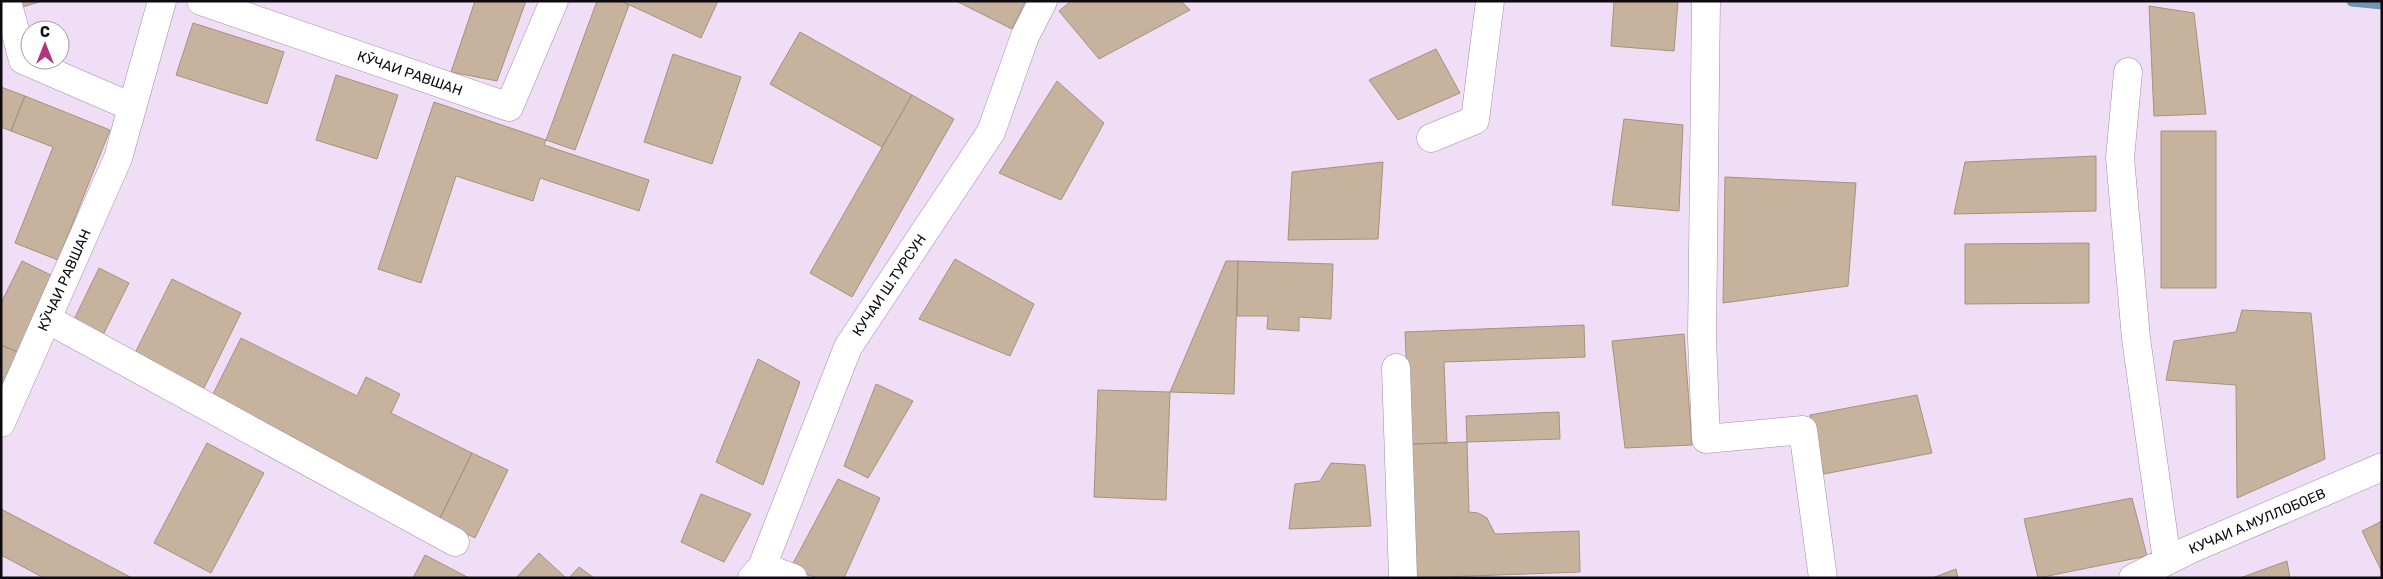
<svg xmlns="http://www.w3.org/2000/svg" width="2383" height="579" font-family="Rubik,sans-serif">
  <rect width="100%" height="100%" fill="#f0def7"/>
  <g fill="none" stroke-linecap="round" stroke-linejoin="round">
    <path stroke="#6c98b4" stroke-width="11" d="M 2352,1 L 2382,4"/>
  </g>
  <path fill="#c7b39d" stroke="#a5927c" d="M 15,1 L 42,1 L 16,9 Z
    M 475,1 L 526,1 L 497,81 L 451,72 Z
    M 597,1 L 621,1 L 629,5 L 575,150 L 546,140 Z
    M 621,1 L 718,1 L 701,38 Z
    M 956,1 L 1023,1 L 1025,2 L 1012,29 Z
    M 1071,1 L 1181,1 L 1190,10 L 1099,59 L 1059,11 Z
    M 1614,1 L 1678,1 L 1674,51 L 1611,46 Z
    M 2149,6 L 2194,13 L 2206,114 L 2154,116 Z
    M 193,23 L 284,52 L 267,104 L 176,75 Z
    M 800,32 L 912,95 L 882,147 L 770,84 Z
    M 1436,49 L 1460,93 L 1398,120 L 1369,80 Z
    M 673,54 L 741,77 L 712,164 L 644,142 Z
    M 336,75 L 398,95 L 377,159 L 316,140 Z
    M 1057,81 L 1104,123 L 1061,200 L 999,173 Z
    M 1,87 L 25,96 L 11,131 L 1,127 Z
    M 912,95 L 954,119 L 852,297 L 810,273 Z
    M 25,96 L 110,130 L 58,260 L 15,243 L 53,147 L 11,131 Z
    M 434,102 L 546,140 L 544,145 L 649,180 L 639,211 L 540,178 L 533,201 L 456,176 L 421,283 L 378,269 Z
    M 1624,119 L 1683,125 L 1679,211 L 1612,205 Z
    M 2161,131 L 2216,131 L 2216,288 L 2161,288 Z
    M 2096,156 L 2096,211 L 1954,214 L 1965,162 Z
    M 1383,162 L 1378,239 L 1288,240 L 1292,172 Z
    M 1725,177 L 1856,183 L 1848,286 L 1723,303 Z
    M 2089,243 L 2089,303 L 1965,304 L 1965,244 Z
    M 955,259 L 1034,304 L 1010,356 L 919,319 Z
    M 22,261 L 57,278 L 20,353 L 1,345 L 1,303 Z
    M 1226,261 L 1238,261 L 1234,394 L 1170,392 Z
    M 1238,261 L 1333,264 L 1331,319 L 1299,317 L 1299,331 L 1267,329 L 1268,316 L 1237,316 Z
    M 99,268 L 129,283 L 96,349 L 67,334 Z
    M 172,279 L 241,313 L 201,394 L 132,359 Z
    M 2242,310 L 2311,313 L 2325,459 L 2237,498 L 2236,385 L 2166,380 L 2174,341 L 2236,332 Z
    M 1584,325 L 1585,357 L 1444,362 L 1447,443 L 1410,444 L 1405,332 Z
    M 1684,334 L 1692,445 L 1625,448 L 1612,341 Z
    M 241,338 L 357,396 L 366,377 L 400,394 L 391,413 L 472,453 L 439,520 L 207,406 Z
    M 1,345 L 20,353 L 1,393 Z
    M 758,359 L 800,382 L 763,485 L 716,462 Z
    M 876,384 L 913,401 L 868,478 L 844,466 Z
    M 1098,390 L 1170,392 L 1166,500 L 1094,497 Z
    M 1917,395 L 1932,453 L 1824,474 L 1810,415 Z
    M 1559,412 L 1560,439 L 1467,442 L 1466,416 Z
    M 1467,442 L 1469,512 L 1478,513 L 1487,518 L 1495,534 L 1579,531 L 1580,572 L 1415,578 L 1410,444 Z
    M 207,443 L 264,473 L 211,573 L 154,543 Z
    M 472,453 L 508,470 L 475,538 L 439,520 Z
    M 1331,463 L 1365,465 L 1371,526 L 1289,529 L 1295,484 L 1320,481 Z
    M 838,479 L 880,498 L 844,578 L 818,578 L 790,569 Z
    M 701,494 L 751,514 L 724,562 L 681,542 Z
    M 2132,498 L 2147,556 L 2038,578 L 2024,519 Z
    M 1,509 L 132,578 L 44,578 L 1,555 Z
    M 2382,521 L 2382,572 L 2362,531 Z
    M 539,553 L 566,578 L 516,578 Z
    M 425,555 L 469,578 L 413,578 Z
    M 2287,561 L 2290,578 L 2240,578 Z
    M 579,567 L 594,578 L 569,578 Z
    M 1956,569 L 1958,578 L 1932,578 Z"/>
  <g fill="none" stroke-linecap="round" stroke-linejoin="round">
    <defs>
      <path id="street" d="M 7,1 L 23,60 L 132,107
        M 201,1 L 509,107 L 554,1
        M 1706,1 L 1702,338 L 1706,439 L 1803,430 L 1823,578
        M 2128,72 L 2120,158 L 2136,338 L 2167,561
        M 1431,138 L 1475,120 L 1490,1
        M 47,319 L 455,542
        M 1396,368 L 1403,578
        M 1,423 L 118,158 L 162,1
        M 762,567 L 793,578
        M 752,578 L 762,567 L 848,347 L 991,132 L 1025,36 L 1043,1
        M 2133,578 L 2191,549 L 2382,467"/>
    </defs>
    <use href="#street" stroke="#9f8ea5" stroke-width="29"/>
    <use href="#street" stroke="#fff" stroke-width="28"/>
  </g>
  <g text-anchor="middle" stroke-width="4.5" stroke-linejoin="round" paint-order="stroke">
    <g font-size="14" fill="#0f0a12" stroke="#fff">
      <text transform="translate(410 73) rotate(19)" y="5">КӮЧАИ РАВШАН</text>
      <text transform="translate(64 280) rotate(-66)" y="5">КӮЧАИ РАВШАН</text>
      <text transform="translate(889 285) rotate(-56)" y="5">КУЧАИ Ш.ТУРСУН</text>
      <text transform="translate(2257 521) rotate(-23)" y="5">КУЧАИ А.МУЛЛОБОЕВ</text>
    </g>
  </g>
  <rect width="2383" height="579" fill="none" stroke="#0f0a12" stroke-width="5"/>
  <g transform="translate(45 45)"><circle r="24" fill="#ffffff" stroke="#9f9da0"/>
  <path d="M0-4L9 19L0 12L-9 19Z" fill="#b4337e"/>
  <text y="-8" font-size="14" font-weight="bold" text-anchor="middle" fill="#0f0a12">С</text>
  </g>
</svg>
